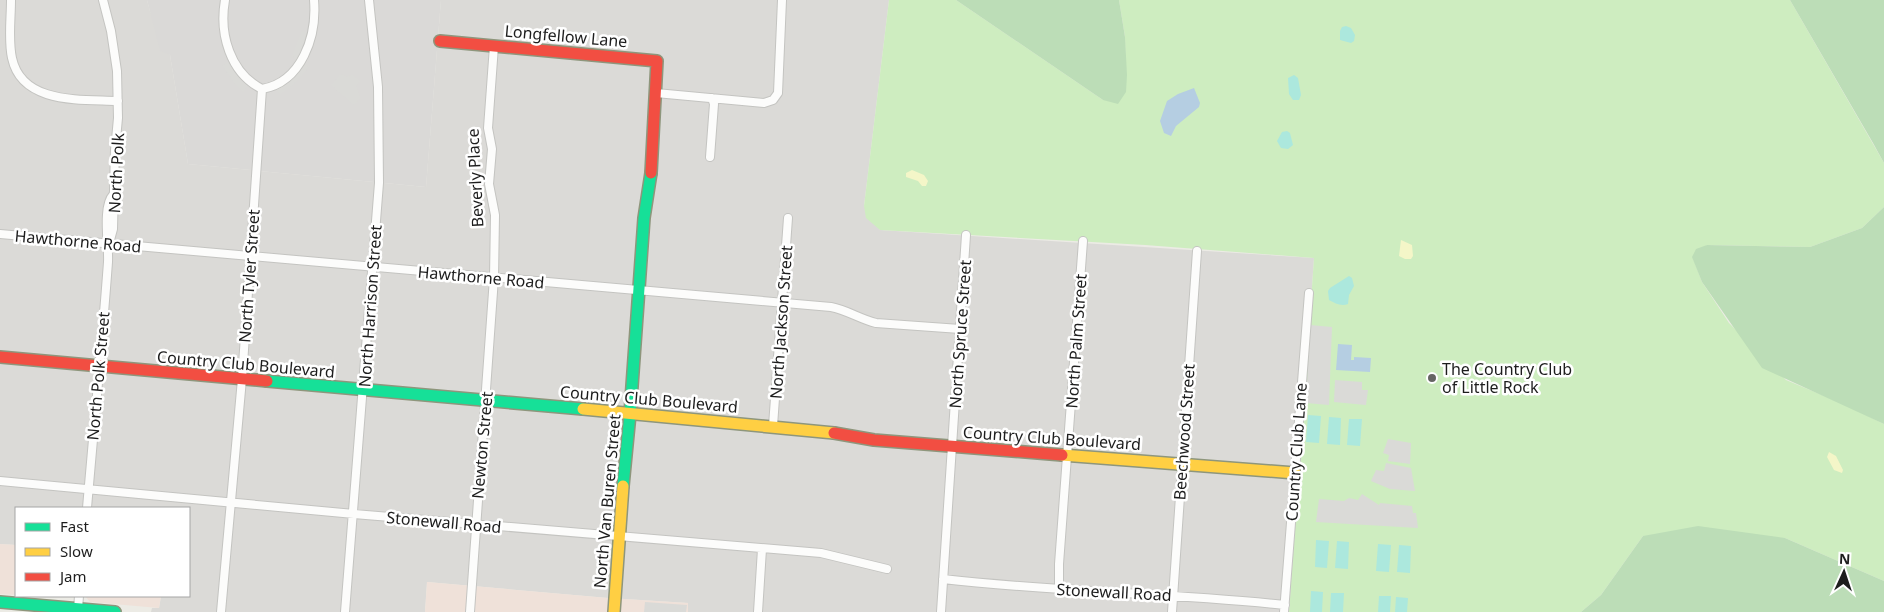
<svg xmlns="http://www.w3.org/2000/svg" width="1884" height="612" font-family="'Noto Sans',sans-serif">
  <rect width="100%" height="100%" fill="#ecebe5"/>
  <path fill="#dbdad7" d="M 0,0 L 147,0 L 150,11 L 170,55 L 188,164 L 426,187 L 441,0 L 889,0 L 864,206 L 880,230 L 1314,258 L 1289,612 L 688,612 L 688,603 L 608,598 L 427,582 L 425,612 L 151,612 L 152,608 L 159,608 L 161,596 L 189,596 L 189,508 L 16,508 L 16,545 L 0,544 Z"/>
  <path fill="#efe1d9" d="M 0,544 L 16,545 L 16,595 L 0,594 Z
    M 427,582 L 608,598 L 688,603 L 688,612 L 425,612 Z
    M 85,596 L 161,596 L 159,608 L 90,602 Z"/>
  <path fill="#dad9d7" d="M 147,0 L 441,0 L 426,187 L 188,164 L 170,55 L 160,51 Z"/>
  <path fill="#ceedc0" d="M 889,0 L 956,0 L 1103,100 L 1126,91 L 1125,37 L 1119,0 L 1790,0 L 1884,163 L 1884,207 L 1862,228 L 1810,247 L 1707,245 L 1693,258 L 1702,282 L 1729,323 L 1786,380 L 1846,405 L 1884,424 L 1884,581 L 1785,538 L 1643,536 L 1601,595 L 1581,612 L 1289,612 L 1314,258 L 1145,245 L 880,230 L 866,218 L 864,206 Z"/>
  <path fill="#bcddb7" d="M 956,0 L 1119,0 L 1125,37 L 1127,75 L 1126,92 L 1118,104 L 1103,100 Z
    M 1790,0 L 1884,0 L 1884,163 L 1873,143 Z
    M 1884,207 L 1884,424 L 1762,368 L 1702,282 L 1692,257 L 1696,249 L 1707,245 L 1810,247 L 1862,228 Z
    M 1698,526 L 1785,538 L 1884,581 L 1884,612 L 1581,612 L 1601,595 L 1643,536 Z"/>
  <path fill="#f4f6c8" d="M 912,170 L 924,175 L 928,181 L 926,186 L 922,186 L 918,181 L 906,177 L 906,173 Z
    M 1401,240 L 1412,245 L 1413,256 L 1411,259 L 1405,259 L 1399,256 Z
    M 1829,452 L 1836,456 L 1843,470 L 1842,473 L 1834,470 L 1827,457 Z"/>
  <path fill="#ace8dd" d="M 1346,26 L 1351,28 L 1355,35 L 1354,41 L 1351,43 L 1340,40 L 1340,31 L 1342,27 Z
    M 1294,75 L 1298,78 L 1301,95 L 1299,100 L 1293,100 L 1289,94 L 1288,78 Z
    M 1287,131 L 1290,133 L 1293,145 L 1288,149 L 1281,148 L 1277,141 L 1282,132 Z
    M 1349,276 L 1352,278 L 1354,286 L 1349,295 L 1348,304 C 1341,307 1335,303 1329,300 L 1328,291 L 1330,288 Z
    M 1308,415 L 1321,416 L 1319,443 L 1306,442 Z
    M 1329,417 L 1341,418 L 1340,445 L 1327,444 Z
    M 1349,419 L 1362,419 L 1360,446 L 1347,445 Z
    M 1316,540 L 1329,541 L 1327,568 L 1315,567 Z
    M 1337,541 L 1349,542 L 1348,569 L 1335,568 Z
    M 1378,544 L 1391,545 L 1389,572 L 1376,571 Z
    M 1399,545 L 1411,546 L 1410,573 L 1397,572 Z
    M 1311,591 L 1323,592 L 1322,612 L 1310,612 Z
    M 1331,593 L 1344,593 L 1343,612 L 1330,612 Z
    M 1379,596 L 1391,596 L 1390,612 L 1378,612 Z
    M 1396,597 L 1408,598 L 1407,612 L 1395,612 Z"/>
  <path fill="#dadad7" d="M 302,31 L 309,32 L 304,46 L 297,60 L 292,56 Z
    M 229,62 L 234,71 L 248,86 L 243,92 L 235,84 L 222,65 Z
    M 304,63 L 309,67 L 292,86 L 280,94 L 276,89 L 290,79 Z
    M 341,74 L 347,77 L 352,75 L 360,81 L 356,86 L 360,98 L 354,105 L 331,85 Z
    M 1310,325 L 1332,327 L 1329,405 L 1306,403 Z
    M 1335,380 L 1362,382 L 1362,390 L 1368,390 L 1366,405 L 1334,402 Z
    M 1388,439 L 1411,443 L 1410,464 L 1388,461 L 1389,455 L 1383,453 Z
    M 1386,463 L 1411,468 L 1415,491 L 1390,489 L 1371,481 L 1376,470 L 1384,471 Z
    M 1362,494 L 1379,505 L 1380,503 L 1412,506 L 1413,513 L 1416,513 L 1418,528 L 1316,522 L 1319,499 L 1344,501 L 1349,498 L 1358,500 Z
    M 645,602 L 687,605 L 686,612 L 644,612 Z"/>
  <path fill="#b5cee2" d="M 1194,88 L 1200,103 L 1199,107 L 1176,126 L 1171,136 L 1164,133 L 1160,121 L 1167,101 L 1178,94 Z
    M 1338,344 L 1352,345 L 1351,360 L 1354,360 L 1354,357 L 1371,358 L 1370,372 L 1336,370 Z"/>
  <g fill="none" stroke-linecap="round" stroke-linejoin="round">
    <defs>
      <path id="street" d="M 11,0 C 11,19 8,40 12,58 C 22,105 82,99 118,101
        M 103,0 L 111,31 L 117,71 L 118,118 L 115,150 L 113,229 L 110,240
        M 225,0 C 219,34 230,73 262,89 C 302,82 317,36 314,0
        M 656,93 L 764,103 L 773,100 L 778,93 L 782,0
        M 710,157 L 714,104 L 712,98
        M 0,234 L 831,307 C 847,310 860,319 876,323 L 960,329
        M 773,426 L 788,218
        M 0,481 L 354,514 L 821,553 L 887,569
        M 87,508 C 94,426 102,344 108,262 C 109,245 102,207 113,195
        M 943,579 C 1057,592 1171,593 1285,605
        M 1059,589 L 1059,564 L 1083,241
        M 78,609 L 79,596
        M 221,612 L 242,379 L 262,89
        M 345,612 L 379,183 L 378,87 L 369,0
        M 470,612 L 494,278 L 495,215 L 489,184 L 492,149 L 488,128 L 494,46
        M 758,612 L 762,549
        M 941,612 L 966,235
        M 1172,612 L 1197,251
        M 1284,612 L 1309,293"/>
      <path id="fast" d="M 267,381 L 583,409
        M 623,486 L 630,414 L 644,218 L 651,173
        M 0,602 L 115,612"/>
      <path id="slow" d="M 583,409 L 834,433
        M 1062,455 L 1295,473
        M 614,612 L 623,486"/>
      <path id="jam" d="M 440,41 L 657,61 L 651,173
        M 0,357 L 267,381
        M 834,433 L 874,440 L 1062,455"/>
    </defs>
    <use href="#street" stroke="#c4c4c1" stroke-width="10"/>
    <use href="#fast" stroke="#8e967c" stroke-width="14"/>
    <use href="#slow" stroke="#8e967c" stroke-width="14"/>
    <use href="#jam" stroke="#8e967c" stroke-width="14"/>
    <use href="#street" stroke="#fcfcfb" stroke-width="8"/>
    <use href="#fast" stroke="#16e098" stroke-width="11"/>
    <use href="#slow" stroke="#ffcf43" stroke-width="11"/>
    <use href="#jam" stroke="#f24e42" stroke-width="11"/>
  </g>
  <circle fill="#656563" stroke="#fff" stroke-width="2" cx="1432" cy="378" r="5"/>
  <g text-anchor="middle" stroke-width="5" stroke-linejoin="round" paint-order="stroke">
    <g font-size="16" fill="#1d1d1d" stroke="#fff">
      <text transform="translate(566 36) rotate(5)" y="6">Longfellow Lane</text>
      <text transform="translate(116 173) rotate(-87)" y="6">North Polk</text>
      <text transform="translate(475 178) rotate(-93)" y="6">Beverly Place</text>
      <text transform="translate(78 241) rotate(5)" y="6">Hawthorne Road</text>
      <text transform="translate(249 276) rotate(-86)" y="6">North Tyler Street</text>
      <text transform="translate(481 277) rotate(5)" y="6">Hawthorne Road</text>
      <text transform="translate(370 306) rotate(-86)" y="6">North Harrison Street</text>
      <text transform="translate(781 322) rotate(-86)" y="6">North Jackson Street</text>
      <text transform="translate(960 334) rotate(-86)" y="6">North Spruce Street</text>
      <text transform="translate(1076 341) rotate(-86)" y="6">North Palm Street</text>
      <text transform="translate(246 364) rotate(5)" y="6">Country Club Boulevard</text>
      <text transform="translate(98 376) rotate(-85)" y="6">North Polk Street</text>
      <text transform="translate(649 399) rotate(5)" y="6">Country Club Boulevard</text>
      <text transform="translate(1184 432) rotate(-86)" y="6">Beechwood Street</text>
      <text transform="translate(1052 438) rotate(4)" y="6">Country Club Boulevard</text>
      <text transform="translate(482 445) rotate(-85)" y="6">Newton Street</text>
      <text transform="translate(1296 452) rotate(-86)" y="6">Country Club Lane</text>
      <text transform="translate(607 501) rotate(-85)" y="6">North Van Buren Street</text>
      <text transform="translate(444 522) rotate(5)" y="6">Stonewall Road</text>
      <text transform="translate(1114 592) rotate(3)" y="6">Stonewall Road</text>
    </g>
    <g font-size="16" fill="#1d1d1d" stroke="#fff" text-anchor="start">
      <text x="1442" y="375">The Country Club<tspan x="1442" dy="18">of Little Rock</tspan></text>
    </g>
  </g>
  <rect x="15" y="507" width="175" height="90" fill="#ffffff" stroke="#a5a5a5"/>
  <rect x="25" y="523" width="25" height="8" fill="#16e098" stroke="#a5a5a5"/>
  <text x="60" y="532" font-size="15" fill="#1d1d1d">Fast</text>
  <rect x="25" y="548" width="25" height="8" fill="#ffcf43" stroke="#a5a5a5"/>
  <text x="60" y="557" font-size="15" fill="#1d1d1d">Slow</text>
  <rect x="25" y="573" width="25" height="8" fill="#f24e42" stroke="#a5a5a5"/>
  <text x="60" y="582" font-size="15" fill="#1d1d1d">Jam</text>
  <g transform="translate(1844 572) rotate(3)" stroke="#ffffff" stroke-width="4" paint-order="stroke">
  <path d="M0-4L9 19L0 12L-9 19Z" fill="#1d1d1d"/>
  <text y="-8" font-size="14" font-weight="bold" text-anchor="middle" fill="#1d1d1d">N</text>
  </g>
</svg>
